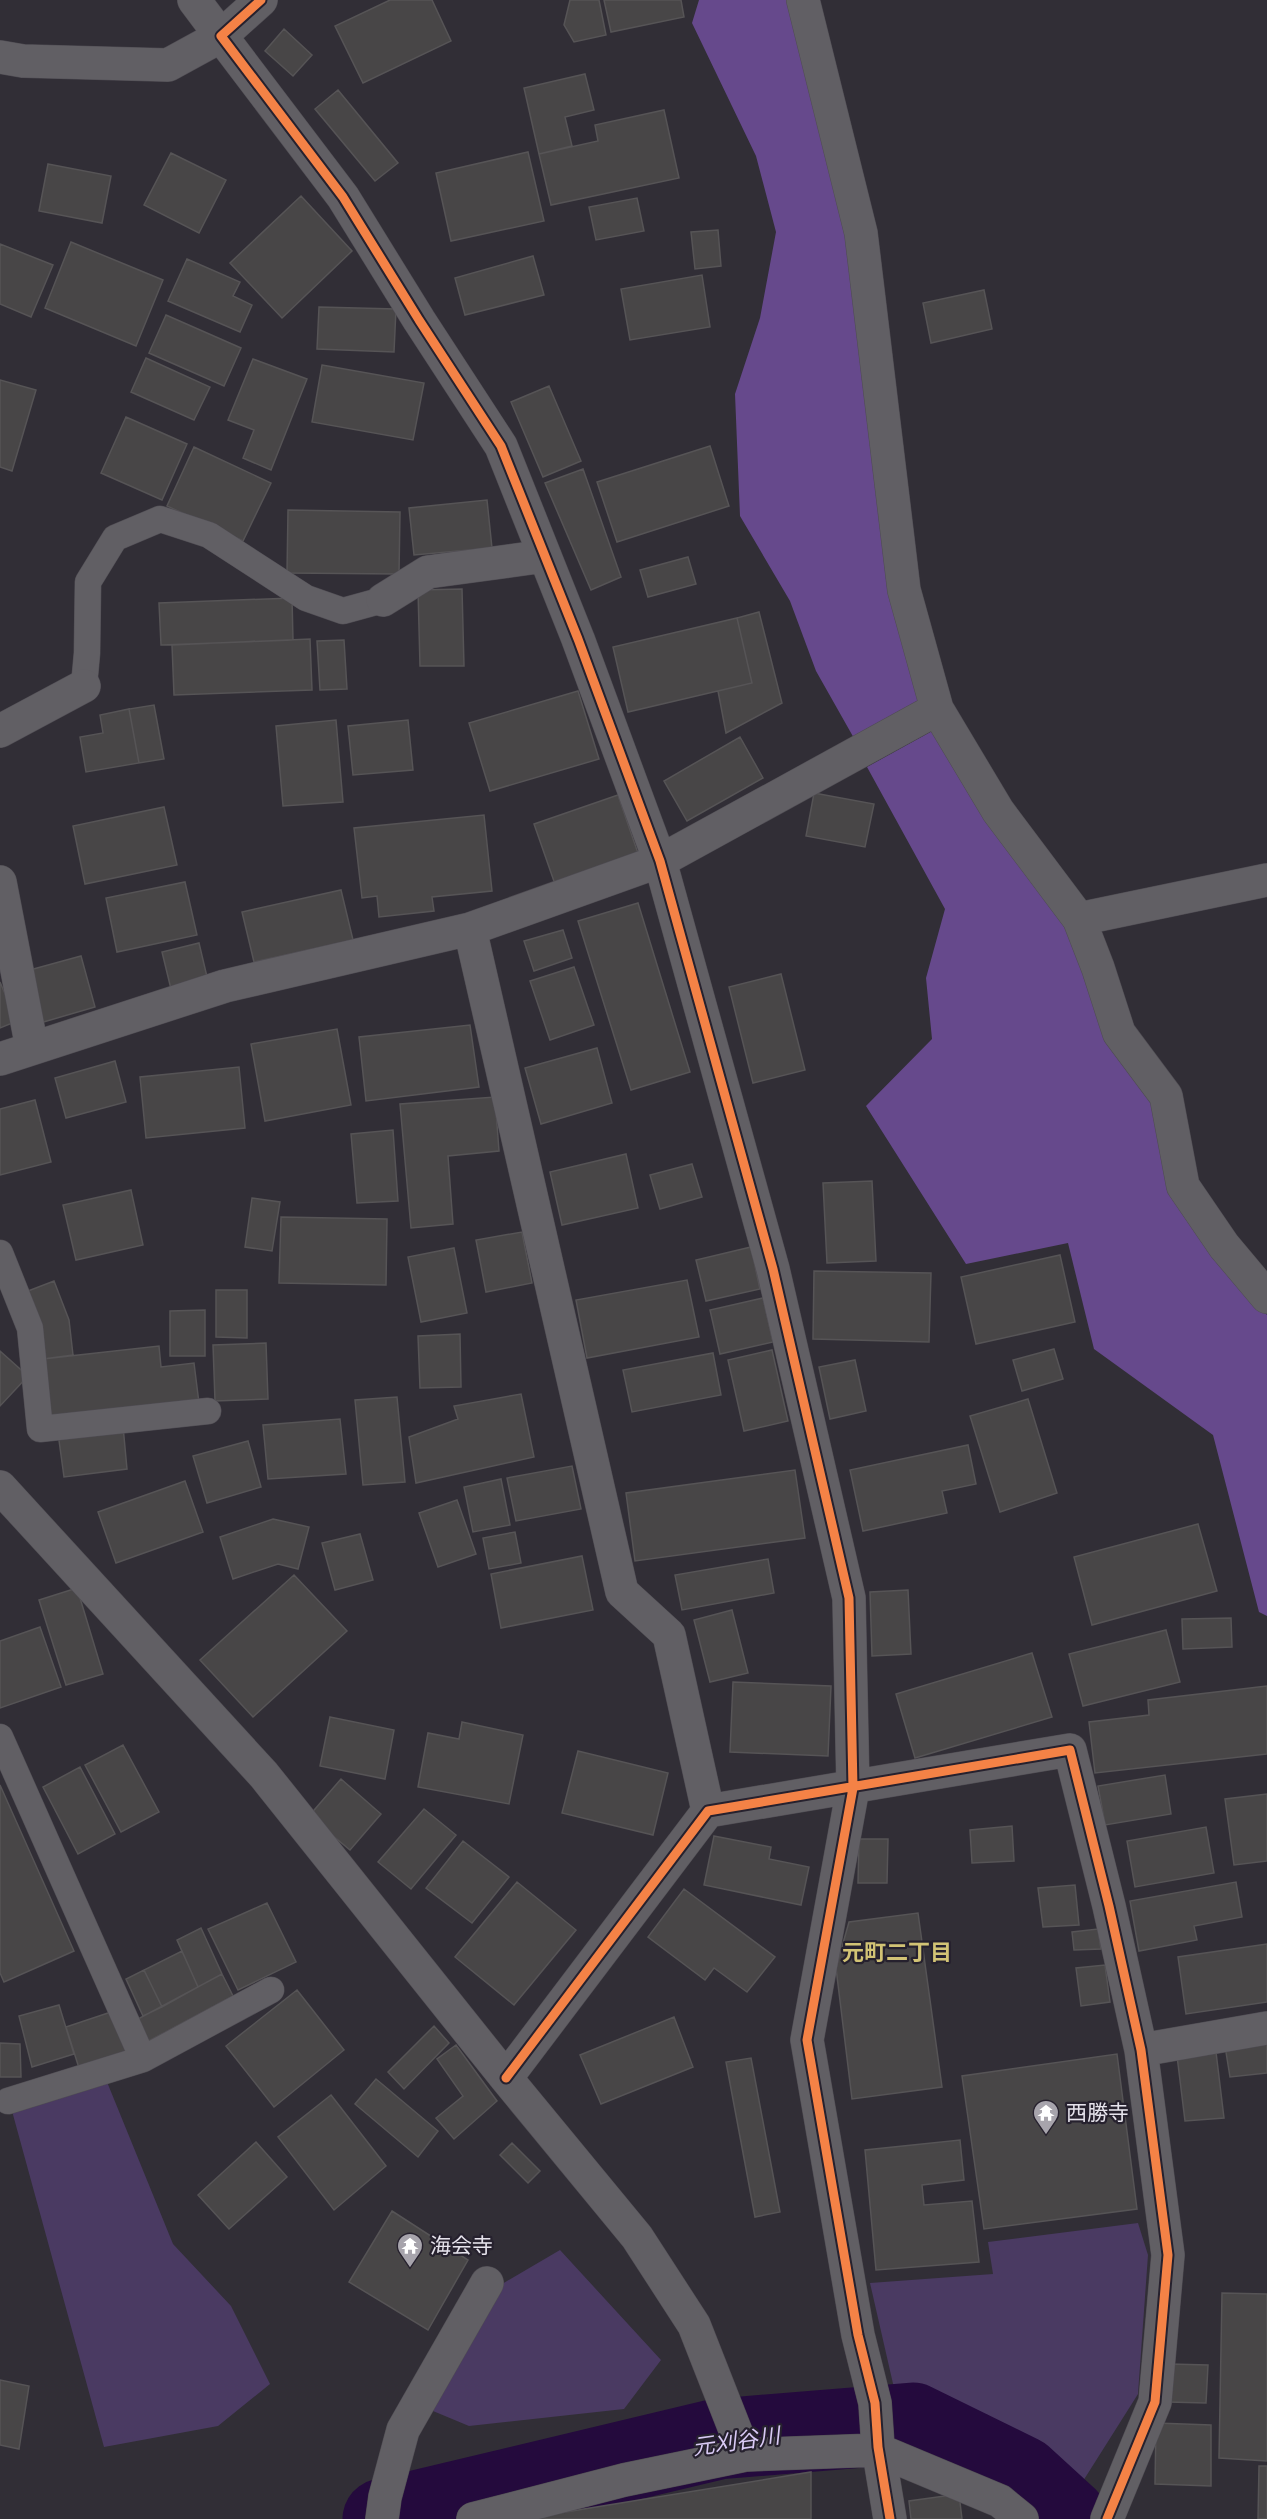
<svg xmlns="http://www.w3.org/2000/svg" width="1267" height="2519" font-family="Signika,'Noto Sans JP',sans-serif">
  <rect width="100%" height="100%" fill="#312e36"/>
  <path fill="#4a3a62" d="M 107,2082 L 173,2244 L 231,2306 L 270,2384 L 218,2426 L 104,2447 L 12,2111 Z
    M 1138,2223 L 1148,2255 L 1138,2394 L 1078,2489 L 988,2415 L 894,2388 L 870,2283 L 993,2274 L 988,2242 Z
    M 560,2250 L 661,2360 L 624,2409 L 469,2426 L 433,2411 L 502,2284 Z"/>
  <path fill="#66498c" d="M 699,0 L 791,0 L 849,237 L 924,704 L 855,740 L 816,671 L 790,601 L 740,516 L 735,394 L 760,318 L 776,232 L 756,156 L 692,23 Z
    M 934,730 L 1069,925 L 1157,1103 L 1215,1252 L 1267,1315 L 1267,1616 L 1259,1612 L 1213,1435 L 1094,1349 L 1068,1243 L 966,1264 L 866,1106 L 932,1039 L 926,978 L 945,909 L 867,767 Z"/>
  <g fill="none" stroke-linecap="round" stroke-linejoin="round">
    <path stroke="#240a3d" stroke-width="81" d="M 383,2519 L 718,2439 L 913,2423 L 1021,2476 L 1068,2519"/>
  </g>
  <path fill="#484647" stroke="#565456" stroke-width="1.5" d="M 390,0 L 432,0 L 451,41 L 363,83 L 335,26 Z
    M 570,0 L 599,0 L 606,35 L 574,42 L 564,25 Z
    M 604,0 L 681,0 L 684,17 L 611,32 Z
    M 284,29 L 312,55 L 293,76 L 265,51 Z
    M 585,74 L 594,110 L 565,117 L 572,146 L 539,154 L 524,88 Z
    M 338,90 L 398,163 L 375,181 L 315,109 Z
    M 664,110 L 679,178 L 551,205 L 539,154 L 598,141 L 595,125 Z
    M 528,152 L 544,221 L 451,241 L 436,173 Z
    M 171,153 L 226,180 L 199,233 L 144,205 Z
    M 48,164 L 111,176 L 102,223 L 39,211 Z
    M 301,196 L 352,251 L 282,318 L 230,263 Z
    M 637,198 L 644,231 L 596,240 L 589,207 Z
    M 718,230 L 721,266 L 695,269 L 691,232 Z
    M 71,242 L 163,280 L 136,346 L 45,308 Z
    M 0,244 L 53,265 L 31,317 L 0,304 Z
    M 533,256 L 544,295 L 465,315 L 455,278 Z
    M 187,259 L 240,282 L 233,296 L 252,305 L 240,332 L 168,301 Z
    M 702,275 L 710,327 L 630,340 L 621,289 Z
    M 984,290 L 992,329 L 931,343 L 923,303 Z
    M 319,307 L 396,309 L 394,352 L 317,349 Z
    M 166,315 L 241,348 L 224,386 L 149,353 Z
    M 146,358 L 210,387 L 194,420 L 131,392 Z
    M 253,359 L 307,379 L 271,470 L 243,458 L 254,430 L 228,420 Z
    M 322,365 L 424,383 L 413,440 L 312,422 Z
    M 0,380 L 36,390 L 12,471 L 0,467 Z
    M 549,386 L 581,461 L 543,477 L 511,402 Z
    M 126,417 L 187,444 L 162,500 L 101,473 Z
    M 710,446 L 729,506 L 617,542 L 597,482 Z
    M 194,447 L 271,483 L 243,541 L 167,506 Z
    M 583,469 L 621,577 L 591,590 L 545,483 Z
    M 487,500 L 492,548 L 414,555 L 409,508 Z
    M 288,510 L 400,512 L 399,574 L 287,573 Z
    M 688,557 L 696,584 L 648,597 L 640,570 Z
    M 462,589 L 464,666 L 420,666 L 418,590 Z
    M 292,598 L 293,640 L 161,645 L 159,603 Z
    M 759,612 L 782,703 L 726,733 L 718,691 L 752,683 L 737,618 Z
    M 737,618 L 752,683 L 628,712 L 613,647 Z
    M 310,639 L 312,690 L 174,695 L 172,645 Z
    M 344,640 L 347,689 L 320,690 L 317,641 Z
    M 578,691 L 599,759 L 490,791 L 469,723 Z
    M 154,705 L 164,759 L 139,763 L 129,709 Z
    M 129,709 L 139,763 L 86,772 L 80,737 L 103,733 L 100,715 Z
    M 336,720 L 343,802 L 283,806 L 276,726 Z
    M 408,720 L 413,770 L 353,775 L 348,726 Z
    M 740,737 L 763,778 L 687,821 L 664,781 Z
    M 814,793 L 874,804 L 865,847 L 806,836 Z
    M 618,795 L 640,859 L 556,887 L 534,824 Z
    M 164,807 L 177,865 L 85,884 L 73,826 Z
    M 484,815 L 492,891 L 432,897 L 434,911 L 379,917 L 377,896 L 362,898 L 354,828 Z
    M 185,882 L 197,935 L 117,952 L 106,898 Z
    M 341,890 L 353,940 L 254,962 L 242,912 Z
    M 638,903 L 690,1072 L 631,1090 L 578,921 Z
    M 563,930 L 572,958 L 534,971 L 524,941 Z
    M 199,943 L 208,981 L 171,989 L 162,952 Z
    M 81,956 L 95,1007 L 40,1023 L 26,971 Z
    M 574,967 L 594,1025 L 550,1040 L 530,981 Z
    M 781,974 L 805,1070 L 753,1083 L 729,987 Z
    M 0,982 L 17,1021 L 0,1028 Z
    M 470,1025 L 479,1087 L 366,1101 L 359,1037 Z
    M 337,1029 L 351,1105 L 265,1121 L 251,1044 Z
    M 597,1048 L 612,1103 L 541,1124 L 525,1068 Z
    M 115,1061 L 126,1102 L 66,1118 L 55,1078 Z
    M 239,1067 L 245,1128 L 146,1138 L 140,1077 Z
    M 495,1097 L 499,1151 L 448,1156 L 453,1224 L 411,1228 L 400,1104 Z
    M 35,1100 L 51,1162 L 0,1175 L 0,1109 Z
    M 393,1130 L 398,1201 L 357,1203 L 351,1134 Z
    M 626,1154 L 638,1208 L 562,1225 L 550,1172 Z
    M 692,1164 L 702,1197 L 660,1209 L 650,1175 Z
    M 872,1181 L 876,1261 L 827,1263 L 823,1183 Z
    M 131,1190 L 143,1245 L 76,1260 L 63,1205 Z
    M 252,1198 L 280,1202 L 272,1251 L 245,1247 Z
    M 281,1217 L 387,1219 L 386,1285 L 279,1283 Z
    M 522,1232 L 532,1283 L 486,1292 L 476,1240 Z
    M 751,1247 L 760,1289 L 706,1301 L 696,1260 Z
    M 454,1248 L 467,1313 L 421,1322 L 408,1257 Z
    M 1060,1255 L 1075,1322 L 976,1344 L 961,1277 Z
    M 814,1271 L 931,1273 L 929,1342 L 813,1339 Z
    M 687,1280 L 699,1337 L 587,1358 L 576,1300 Z
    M 54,1281 L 69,1320 L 73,1355 L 43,1359 L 28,1291 Z
    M 216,1290 L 247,1290 L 247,1338 L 216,1337 Z
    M 763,1298 L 773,1342 L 720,1354 L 710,1310 Z
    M 205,1310 L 205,1356 L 170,1356 L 170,1311 Z
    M 460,1334 L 461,1387 L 420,1388 L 418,1336 Z
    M 266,1343 L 268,1399 L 215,1401 L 213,1345 Z
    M 159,1346 L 161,1367 L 194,1363 L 199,1403 L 50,1420 L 43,1359 Z
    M 1054,1349 L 1063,1379 L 1022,1391 L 1013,1360 Z
    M 772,1350 L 788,1421 L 744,1431 L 728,1360 Z
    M 0,1351 L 28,1376 L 0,1406 Z
    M 713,1353 L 721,1395 L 632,1412 L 623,1370 Z
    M 855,1360 L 866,1411 L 830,1419 L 819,1367 Z
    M 521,1394 L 534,1457 L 416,1483 L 409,1437 L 458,1419 L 454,1406 Z
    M 397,1397 L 405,1482 L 363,1485 L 355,1400 Z
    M 1028,1399 L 1057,1493 L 1000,1512 L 970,1416 Z
    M 340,1419 L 346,1474 L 268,1479 L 263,1425 Z
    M 123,1426 L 127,1469 L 64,1477 L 58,1433 Z
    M 248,1441 L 261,1487 L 207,1503 L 193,1456 Z
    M 968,1445 L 976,1484 L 942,1491 L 947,1513 L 863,1531 L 850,1470 Z
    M 572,1466 L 581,1509 L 516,1521 L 507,1478 Z
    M 795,1470 L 805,1538 L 635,1561 L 626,1493 Z
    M 501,1479 L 510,1525 L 473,1532 L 464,1487 Z
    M 185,1481 L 203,1532 L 116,1563 L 98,1512 Z
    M 457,1500 L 476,1554 L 438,1567 L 419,1513 Z
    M 273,1519 L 309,1527 L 298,1569 L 278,1564 L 233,1579 L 220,1537 Z
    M 1198,1524 L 1217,1591 L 1092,1625 L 1074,1557 Z
    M 515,1532 L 521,1563 L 489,1569 L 483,1538 Z
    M 360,1534 L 373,1580 L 335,1590 L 322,1543 Z
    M 582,1556 L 593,1610 L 501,1628 L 491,1574 Z
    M 768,1559 L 774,1593 L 682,1610 L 675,1575 Z
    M 294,1575 L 347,1631 L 253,1717 L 200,1660 Z
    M 77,1588 L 103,1674 L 66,1685 L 39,1600 Z
    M 908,1590 L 911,1654 L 872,1656 L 870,1592 Z
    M 732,1610 L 748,1673 L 710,1682 L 694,1620 Z
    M 1231,1618 L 1232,1647 L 1183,1649 L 1182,1619 Z
    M 40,1627 L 61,1687 L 0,1708 L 0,1641 Z
    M 1166,1630 L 1180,1682 L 1083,1706 L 1069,1654 Z
    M 1032,1653 L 1052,1717 L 915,1758 L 896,1694 Z
    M 733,1682 L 831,1686 L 828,1756 L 730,1752 Z
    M 1267,1686 L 1267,1754 L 1095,1773 L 1089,1722 L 1149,1715 L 1148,1700 Z
    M 330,1717 L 394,1730 L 385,1779 L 320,1766 Z
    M 462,1722 L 523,1735 L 509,1804 L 418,1787 L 428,1733 L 459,1739 Z
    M 123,1745 L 159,1812 L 121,1832 L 85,1765 Z
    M 578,1751 L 668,1773 L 653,1835 L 562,1813 Z
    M 80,1767 L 115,1834 L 78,1854 L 43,1787 Z
    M 1165,1775 L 1171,1814 L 1105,1825 L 1098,1786 Z
    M 341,1779 L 381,1814 L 350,1850 L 309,1816 Z
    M 0,1785 L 74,1951 L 4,1982 L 0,1973 Z
    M 1267,1794 L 1267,1861 L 1234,1865 L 1225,1799 Z
    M 424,1809 L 456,1835 L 411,1889 L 378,1862 Z
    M 1012,1826 L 1014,1861 L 972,1863 L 970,1830 Z
    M 1206,1827 L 1214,1873 L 1135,1887 L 1127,1841 Z
    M 714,1836 L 771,1847 L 769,1859 L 809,1867 L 801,1905 L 704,1885 Z
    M 859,1839 L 888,1839 L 887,1883 L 858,1883 Z
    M 463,1841 L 509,1877 L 472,1923 L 426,1888 Z
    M 517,1882 L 576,1930 L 514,2005 L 455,1957 Z
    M 1236,1882 L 1242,1917 L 1194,1926 L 1197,1940 L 1139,1951 L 1130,1901 Z
    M 1075,1885 L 1079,1925 L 1043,1927 L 1038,1888 Z
    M 684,1889 L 775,1957 L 747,1992 L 714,1968 L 705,1980 L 648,1937 Z
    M 267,1903 L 296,1962 L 238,1990 L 208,1929 Z
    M 918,1913 L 942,2087 L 852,2099 L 836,1968 L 849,1922 Z
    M 201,1928 L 222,1974 L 198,1987 L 177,1940 Z
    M 1098,1929 L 1101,1949 L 1074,1950 L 1072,1932 Z
    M 1267,1944 L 1267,2002 L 1186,2014 L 1178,1957 Z
    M 182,1951 L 198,1987 L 162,2007 L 144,1970 Z
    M 1105,1965 L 1110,2002 L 1081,2006 L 1076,1968 Z
    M 144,1970 L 162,2007 L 143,2016 L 126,1979 Z
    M 222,1974 L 233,1996 L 147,2042 L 136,2020 Z
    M 297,1990 L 344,2050 L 274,2107 L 226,2046 Z
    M 59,2005 L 74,2054 L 32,2067 L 19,2016 Z
    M 114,2011 L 127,2053 L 79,2068 L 66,2027 Z
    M 674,2017 L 693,2067 L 601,2104 L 580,2055 Z
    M 434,2026 L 449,2043 L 404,2089 L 388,2072 Z
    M 1267,2041 L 1267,2073 L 1230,2077 L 1225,2046 Z
    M 0,2043 L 20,2044 L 21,2077 L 0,2077 Z
    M 456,2045 L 497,2101 L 454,2139 L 436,2118 L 463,2096 L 437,2059 Z
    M 1216,2052 L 1224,2118 L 1185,2121 L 1177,2056 Z
    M 1117,2054 L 1137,2209 L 984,2229 L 962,2076 Z
    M 751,2058 L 780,2212 L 755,2217 L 726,2062 Z
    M 376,2079 L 438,2131 L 418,2157 L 355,2104 Z
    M 331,2095 L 386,2166 L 334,2210 L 278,2137 Z
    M 960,2140 L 964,2180 L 922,2185 L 924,2205 L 972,2201 L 979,2262 L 876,2270 L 865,2150 Z
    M 256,2142 L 287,2177 L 229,2229 L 198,2195 Z
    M 512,2143 L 540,2171 L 528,2183 L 500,2155 Z
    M 392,2211 L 468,2260 L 428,2330 L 349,2282 Z
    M 1222,2293 L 1267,2294 L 1267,2461 L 1219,2458 Z
    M 1170,2364 L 1208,2365 L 1206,2403 L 1168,2402 Z
    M 0,2380 L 29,2386 L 19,2449 L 0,2445 Z
    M 1156,2423 L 1211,2425 L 1211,2486 L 1155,2484 Z
    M 1259,2466 L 1267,2466 L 1267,2519 L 1258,2519 Z
    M 811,2472 L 811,2519 L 535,2519 L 535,2517 Z
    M 959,2494 L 962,2519 L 911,2519 L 909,2501 Z"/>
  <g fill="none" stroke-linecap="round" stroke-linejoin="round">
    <defs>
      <path id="service" d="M 84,686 L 87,653 L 88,582 L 115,538 L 160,519 L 209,535 L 306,598 L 343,611 L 383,600
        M 0,1253 L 30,1328 L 40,1429 L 208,1411
        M 0,1737 L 143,2059
        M 8,2101 L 143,2059 L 271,1990"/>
      <path id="minor" d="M 261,0 L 221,36 L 343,197 L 419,320 L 501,446 L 578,639 L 660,861 L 773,1269 L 849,1598 L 853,1788 L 807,2040 L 858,2335 L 875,2403 L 878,2447 L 890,2519
        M 803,0 L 861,233 L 904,590 L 937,709 L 998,811 L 1079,919 L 1098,968 L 1119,1033 L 1166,1096 L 1183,1186 L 1224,1246 L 1267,1297
        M 0,57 L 23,61 L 168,65 L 221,36 L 194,0
        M 383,600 L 428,572 L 545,556
        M 0,731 L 84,686
        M 0,882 L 32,1048
        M 1079,919 L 1267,880
        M 470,929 L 622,1592 L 669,1635 L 708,1811
        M 0,1059 L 225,986 L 470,929 L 660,861 L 937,709
        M 0,1487 L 264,1775 L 506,2078 L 637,2237 L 694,2325 L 745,2455
        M 1141,2050 L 1267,2028
        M 506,2078 L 708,1811 L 1070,1750 L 1109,1906 L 1141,2050 L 1168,2255 L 1155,2402 L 1107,2519
        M 382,2519 L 385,2497 L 403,2430 L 487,2283
        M 473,2519 L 624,2480 L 745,2455 L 878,2450 L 1000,2501 L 1022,2519"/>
    </defs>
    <use href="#service" stroke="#4f4c53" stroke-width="27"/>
    <use href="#minor" stroke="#4f4c53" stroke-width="34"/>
    <use href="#service" stroke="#615f64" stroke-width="26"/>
    <use href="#minor" stroke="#615f64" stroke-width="33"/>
    <defs>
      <path id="cycleway" d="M 261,0 L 221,36 L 343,197 L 419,320 L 501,446 L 578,639 L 660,861 L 773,1269 L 849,1598 L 853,1788 L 807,2040 L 858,2335 L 875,2403 L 878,2447 L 890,2519
        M 506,2078 L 708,1811 L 1070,1750 L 1109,1906 L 1141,2050 L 1168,2255 L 1155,2402 L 1107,2519"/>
    </defs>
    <use href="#cycleway" stroke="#26212e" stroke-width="13"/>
    <use href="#cycleway" stroke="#f48246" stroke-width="9"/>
  </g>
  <defs>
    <symbol id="temple-pin" viewBox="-11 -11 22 30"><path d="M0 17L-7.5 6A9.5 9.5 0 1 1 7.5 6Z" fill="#a7a4ac" stroke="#26212e"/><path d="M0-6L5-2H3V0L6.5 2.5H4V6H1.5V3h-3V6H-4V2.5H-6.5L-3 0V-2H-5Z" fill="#fff"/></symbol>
  </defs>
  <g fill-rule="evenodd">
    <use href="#temple-pin" x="1031" y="2098" width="30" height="40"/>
    <use href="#temple-pin" x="395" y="2231" width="30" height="40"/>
  </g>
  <g text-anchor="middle" stroke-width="4.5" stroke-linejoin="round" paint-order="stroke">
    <g font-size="21" fill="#e6e3ec" stroke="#26212e" text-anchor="start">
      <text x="1066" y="2120">西勝寺</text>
      <text x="430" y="2253">海会寺</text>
    </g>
    <g font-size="22" font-weight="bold" fill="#d2c375" stroke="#26212e">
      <text x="897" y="1960">元町二丁目</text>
    </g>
    <g font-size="22" font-style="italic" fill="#d9caf5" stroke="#26212e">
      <text transform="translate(736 2441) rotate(-8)" y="8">元刈谷川</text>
    </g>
  </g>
</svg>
